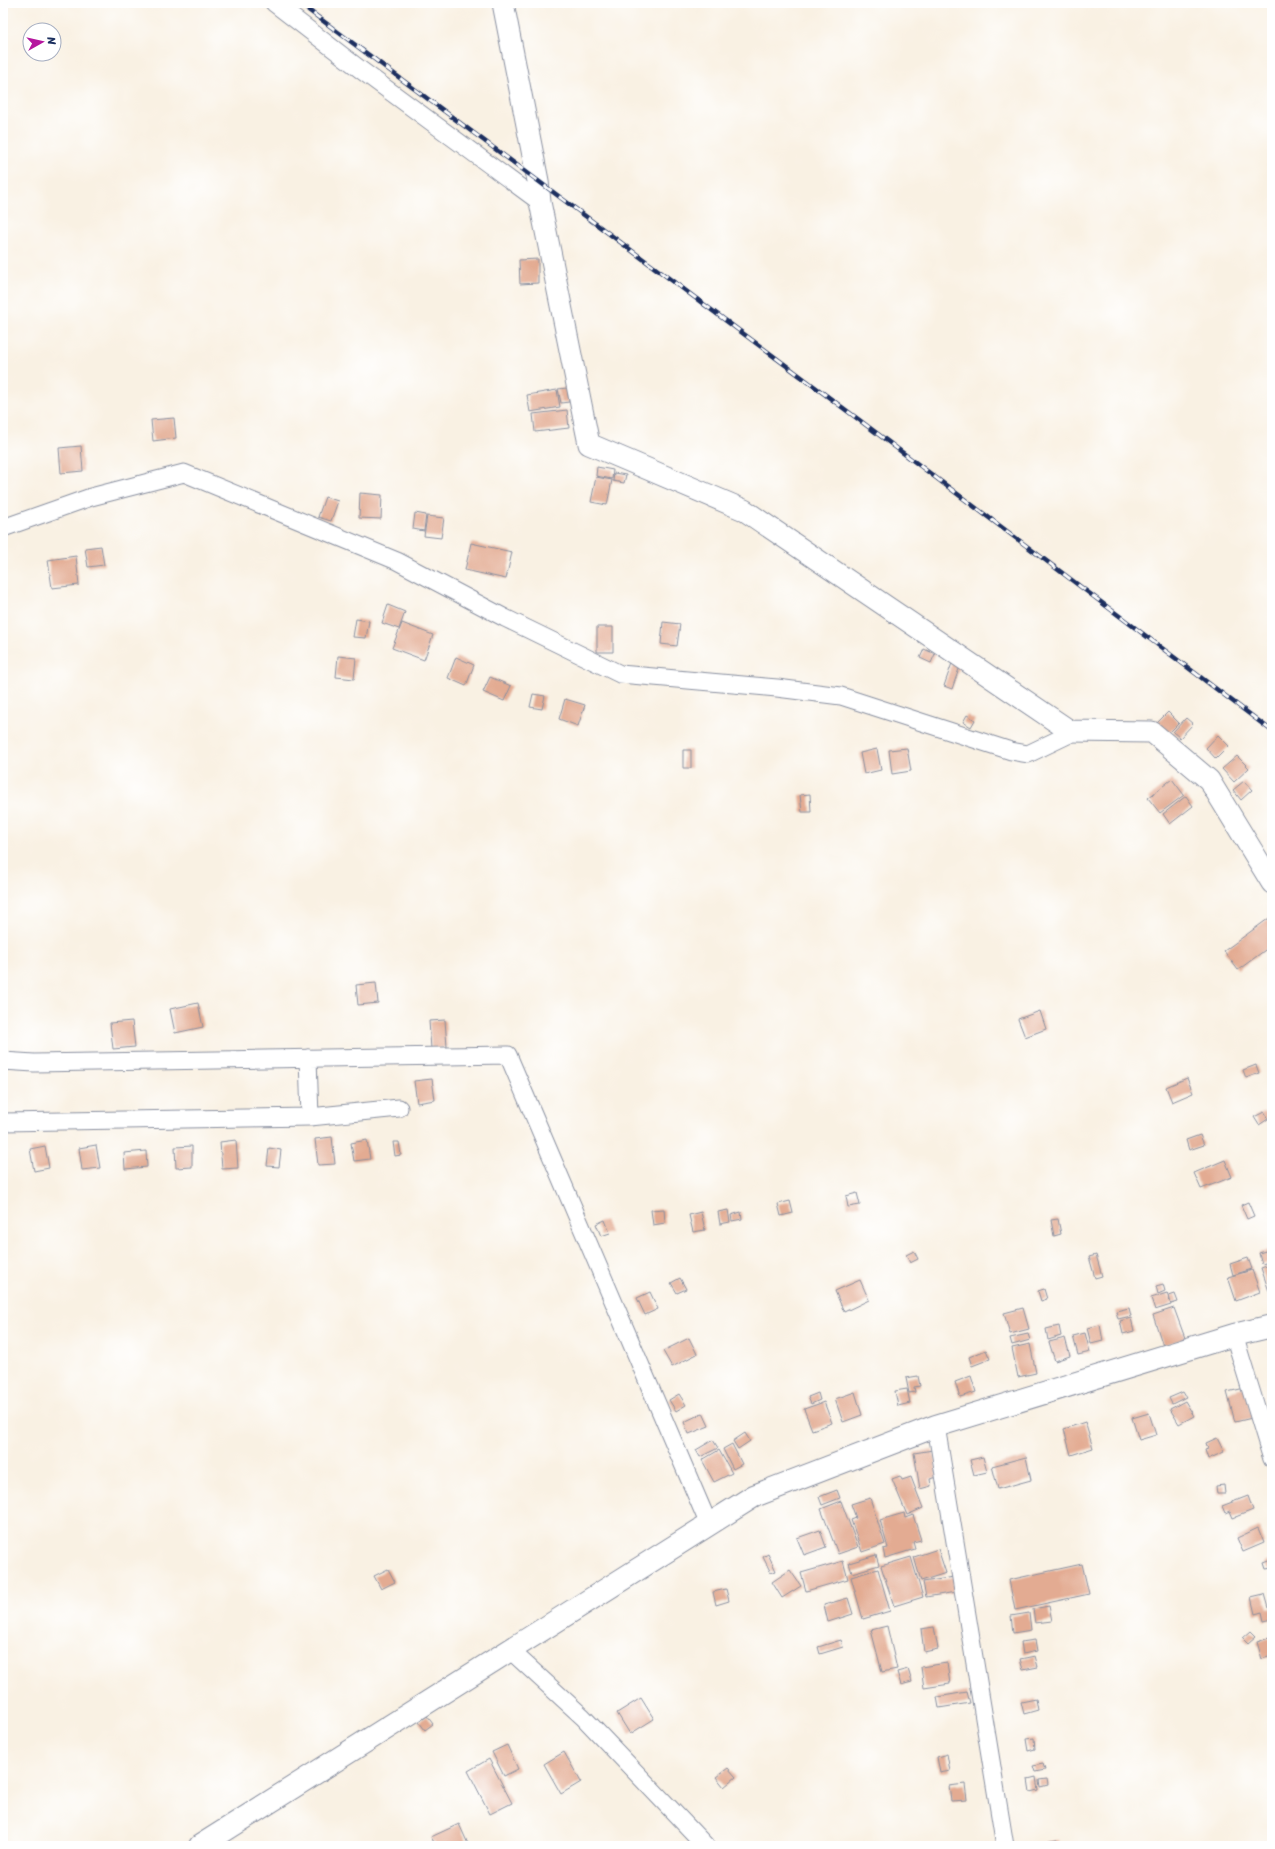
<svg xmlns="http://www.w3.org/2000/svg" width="1275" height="1849" font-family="Sriracha,sans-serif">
  <rect width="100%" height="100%" fill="#fff"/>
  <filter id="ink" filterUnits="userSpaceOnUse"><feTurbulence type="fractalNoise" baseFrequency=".025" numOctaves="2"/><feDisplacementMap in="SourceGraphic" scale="8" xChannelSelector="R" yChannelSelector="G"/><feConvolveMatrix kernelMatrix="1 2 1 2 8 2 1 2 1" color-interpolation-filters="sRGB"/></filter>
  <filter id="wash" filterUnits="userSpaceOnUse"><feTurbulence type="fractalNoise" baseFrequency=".012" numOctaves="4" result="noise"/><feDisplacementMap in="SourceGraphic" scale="16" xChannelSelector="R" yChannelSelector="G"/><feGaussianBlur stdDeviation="0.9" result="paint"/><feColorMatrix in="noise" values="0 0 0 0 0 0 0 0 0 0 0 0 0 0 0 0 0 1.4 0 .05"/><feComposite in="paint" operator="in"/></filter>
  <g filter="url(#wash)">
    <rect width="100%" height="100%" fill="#f9f1e3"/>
    <g id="blocks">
      <path fill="#e3ab92" d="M 538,259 L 538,283 L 520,284 L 519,260 Z
        M 567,388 L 569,402 L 561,403 L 558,389 Z
        M 557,390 L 560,407 L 530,412 L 527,395 Z
        M 567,410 L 569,428 L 535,432 L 533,414 Z
        M 174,418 L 176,438 L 153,441 L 151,420 Z
        M 81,446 L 83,471 L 61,473 L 59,448 Z
        M 597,467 L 613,470 L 612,479 L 596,476 Z
        M 614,473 L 626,475 L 624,483 L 613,481 Z
        M 596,477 L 612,480 L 607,505 L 591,502 Z
        M 360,493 L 382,495 L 381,519 L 359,518 Z
        M 325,497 L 338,501 L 331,521 L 318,517 Z
        M 415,513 L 426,515 L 424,531 L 413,529 Z
        M 427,516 L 444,518 L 441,538 L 424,536 Z
        M 471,543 L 512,552 L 506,579 L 465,570 Z
        M 101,546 L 104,565 L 88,567 L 85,548 Z
        M 76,556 L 79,585 L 52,588 L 48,560 Z
        M 388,605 L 405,612 L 399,629 L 382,623 Z
        M 356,619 L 369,621 L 366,638 L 353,637 Z
        M 663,622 L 680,624 L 677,646 L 661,644 Z
        M 402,623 L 433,635 L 424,660 L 392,648 Z
        M 597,627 L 613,627 L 613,652 L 597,652 Z
        M 924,649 L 935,654 L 931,663 L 920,658 Z
        M 338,656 L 356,658 L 354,679 L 336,677 Z
        M 456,657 L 474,665 L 466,686 L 448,678 Z
        M 952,663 L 960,666 L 952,689 L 944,686 Z
        M 490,677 L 511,686 L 504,701 L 483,692 Z
        M 533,694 L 545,696 L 542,709 L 530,707 Z
        M 565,699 L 585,705 L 578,726 L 559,719 Z
        M 1168,712 L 1179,723 L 1168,734 L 1157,723 Z
        M 967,715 L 975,720 L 971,727 L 963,722 Z
        M 1186,718 L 1193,724 L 1180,738 L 1173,732 Z
        M 1218,735 L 1229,746 L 1216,759 L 1206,748 Z
        M 907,748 L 911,771 L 892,774 L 889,750 Z
        M 877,749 L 881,770 L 864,774 L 860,753 Z
        M 683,750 L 691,750 L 691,768 L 683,768 Z
        M 1237,756 L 1249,768 L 1234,782 L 1222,769 Z
        M 1172,779 L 1184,795 L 1160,813 L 1148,798 Z
        M 1244,781 L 1252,790 L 1241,800 L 1233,790 Z
        M 810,794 L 811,812 L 802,812 L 800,795 Z
        M 1186,796 L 1193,806 L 1170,824 L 1163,814 Z
        M 1272,916 L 1272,945 L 1238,970 L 1224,951 Z
        M 376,983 L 378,1003 L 358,1005 L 356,985 Z
        M 198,1003 L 203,1027 L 175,1033 L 170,1009 Z
        M 1040,1011 L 1046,1029 L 1025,1037 L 1018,1019 Z
        M 445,1020 L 447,1047 L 431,1049 L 429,1021 Z
        M 132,1021 L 135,1047 L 113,1049 L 110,1023 Z
        M 1256,1065 L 1259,1073 L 1246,1078 L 1243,1070 Z
        M 1187,1078 L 1193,1093 L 1172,1102 L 1166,1087 Z
        M 432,1079 L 435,1100 L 417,1103 L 414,1081 Z
        M 1264,1112 L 1268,1119 L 1259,1125 L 1254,1117 Z
        M 1200,1135 L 1204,1145 L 1189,1150 L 1186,1140 Z
        M 332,1137 L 335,1164 L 318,1165 L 315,1139 Z
        M 236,1140 L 238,1168 L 222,1169 L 220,1142 Z
        M 367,1140 L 370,1159 L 354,1161 L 351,1143 Z
        M 393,1142 L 399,1142 L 401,1155 L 395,1156 Z
        M 96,1145 L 100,1168 L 82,1170 L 79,1148 Z
        M 45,1146 L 49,1168 L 34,1171 L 30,1149 Z
        M 192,1146 L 192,1167 L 176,1168 L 175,1147 Z
        M 269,1148 L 281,1150 L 279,1167 L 267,1166 Z
        M 146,1151 L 147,1167 L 125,1169 L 124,1153 Z
        M 1225,1160 L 1232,1177 L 1201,1189 L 1194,1173 Z
        M 857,1193 L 860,1205 L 848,1207 L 846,1196 Z
        M 790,1201 L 793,1213 L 781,1216 L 778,1204 Z
        M 1248,1202 L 1254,1216 L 1247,1219 L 1241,1205 Z
        M 664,1209 L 665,1223 L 653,1225 L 651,1210 Z
        M 728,1210 L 730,1222 L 720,1224 L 718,1212 Z
        M 701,1212 L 705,1230 L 693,1232 L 689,1215 Z
        M 741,1212 L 742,1219 L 732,1221 L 731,1215 Z
        M 1058,1219 L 1061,1234 L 1054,1236 L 1051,1220 Z
        M 605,1220 L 610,1233 L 601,1236 L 596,1224 Z
        M 1272,1249 L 1272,1261 L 1262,1264 L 1259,1253 Z
        M 914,1251 L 918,1259 L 910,1263 L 906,1255 Z
        M 1096,1255 L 1102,1276 L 1095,1278 L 1089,1257 Z
        M 1248,1258 L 1252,1269 L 1233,1275 L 1230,1264 Z
        M 1272,1264 L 1272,1297 L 1271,1297 L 1261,1268 Z
        M 1252,1270 L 1260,1292 L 1236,1301 L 1228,1277 Z
        M 680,1278 L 686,1289 L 677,1293 L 671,1283 Z
        M 860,1280 L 869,1300 L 844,1312 L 835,1291 Z
        M 1163,1284 L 1165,1291 L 1158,1294 L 1156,1286 Z
        M 1044,1289 L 1047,1299 L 1041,1301 L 1038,1291 Z
        M 650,1292 L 658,1309 L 645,1315 L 637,1298 Z
        M 1167,1293 L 1171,1305 L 1155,1310 L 1151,1298 Z
        M 1175,1294 L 1178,1302 L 1171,1304 L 1169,1296 Z
        M 1023,1308 L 1029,1329 L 1010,1334 L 1004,1313 Z
        M 1129,1308 L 1131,1316 L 1118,1319 L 1116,1311 Z
        M 1174,1308 L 1185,1338 L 1163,1346 L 1153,1315 Z
        M 1131,1318 L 1134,1331 L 1123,1334 L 1120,1321 Z
        M 1100,1325 L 1103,1341 L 1091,1344 L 1087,1328 Z
        M 1059,1326 L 1061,1336 L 1048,1340 L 1046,1329 Z
        M 1085,1333 L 1090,1352 L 1078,1355 L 1073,1336 Z
        M 1028,1334 L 1030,1340 L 1012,1345 L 1010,1338 Z
        M 689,1338 L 697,1354 L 672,1367 L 663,1351 Z
        M 1065,1338 L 1070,1356 L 1055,1361 L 1049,1342 Z
        M 1030,1344 L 1036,1373 L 1018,1377 L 1012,1348 Z
        M 986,1350 L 990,1359 L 972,1366 L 969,1357 Z
        M 918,1376 L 920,1386 L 914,1387 L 915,1392 L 909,1393 L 906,1378 Z
        M 971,1376 L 976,1392 L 960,1397 L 955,1382 Z
        M 1245,1388 L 1252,1418 L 1235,1422 L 1227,1392 Z
        M 907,1389 L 910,1403 L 898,1406 L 895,1391 Z
        M 855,1392 L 862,1415 L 843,1422 L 835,1399 Z
        M 1183,1392 L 1186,1397 L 1172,1404 L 1169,1398 Z
        M 818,1393 L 820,1400 L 811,1404 L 808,1397 Z
        M 679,1394 L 686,1405 L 676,1411 L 669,1400 Z
        M 1185,1401 L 1194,1416 L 1179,1424 L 1170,1409 Z
        M 824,1402 L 832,1423 L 812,1430 L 804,1409 Z
        M 703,1413 L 709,1426 L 689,1434 L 684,1422 Z
        M 1149,1413 L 1156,1435 L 1139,1440 L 1132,1418 Z
        M 1085,1422 L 1093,1448 L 1071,1455 L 1064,1429 Z
        M 745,1433 L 750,1441 L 738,1449 L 733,1441 Z
        M 1217,1438 L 1224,1452 L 1208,1459 L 1205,1450 L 1208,1449 L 1206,1443 Z
        M 713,1440 L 718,1448 L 700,1457 L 696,1450 Z
        M 732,1444 L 742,1464 L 733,1469 L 723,1449 Z
        M 719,1450 L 732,1473 L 714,1482 L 702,1460 Z
        M 933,1450 L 938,1477 L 930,1479 L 931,1486 L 920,1489 L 914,1453 Z
        M 983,1457 L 987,1472 L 974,1475 L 970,1460 Z
        M 1026,1457 L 1031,1480 L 998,1489 L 992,1466 Z
        M 900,1476 L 902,1480 L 911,1477 L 923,1508 L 907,1515 L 892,1479 Z
        M 1224,1485 L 1225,1494 L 1217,1494 L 1216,1486 Z
        M 837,1490 L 840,1498 L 822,1505 L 819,1497 Z
        M 1248,1496 L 1253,1510 L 1233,1518 L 1230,1511 L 1225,1513 L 1222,1506 Z
        M 870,1498 L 885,1544 L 862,1552 L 851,1520 L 856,1518 L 851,1504 Z
        M 841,1501 L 858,1547 L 838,1554 L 821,1509 Z
        M 904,1513 L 905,1518 L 913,1515 L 921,1540 L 913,1542 L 915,1549 L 885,1558 L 883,1549 L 888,1548 L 880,1520 Z
        M 1258,1528 L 1264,1543 L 1243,1552 L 1237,1538 Z
        M 820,1530 L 826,1547 L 804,1555 L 797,1538 Z
        M 938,1549 L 946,1573 L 921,1581 L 914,1557 Z
        M 768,1554 L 776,1571 L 771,1573 L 763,1557 Z
        M 876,1555 L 879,1565 L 852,1573 L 849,1563 Z
        M 911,1557 L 923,1597 L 894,1606 L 881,1566 Z
        M 1272,1560 L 1272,1568 L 1266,1569 L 1264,1563 Z
        M 843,1561 L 848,1579 L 806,1591 L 801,1573 Z
        M 1082,1564 L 1089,1594 L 1015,1610 L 1009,1580 Z
        M 388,1569 L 395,1582 L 381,1589 L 374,1576 Z
        M 878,1569 L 890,1611 L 863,1619 L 851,1577 Z
        M 790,1570 L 801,1586 L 782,1598 L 772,1582 Z
        M 954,1577 L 956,1592 L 926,1597 L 923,1582 Z
        M 726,1589 L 729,1601 L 716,1605 L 713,1592 Z
        M 1264,1594 L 1268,1608 L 1272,1607 L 1272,1619 L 1264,1621 L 1262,1612 L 1255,1614 L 1251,1597 Z
        M 848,1598 L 853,1614 L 828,1622 L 824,1605 Z
        M 1049,1606 L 1052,1621 L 1035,1623 L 1033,1609 Z
        M 1029,1613 L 1031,1630 L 1013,1633 L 1011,1616 Z
        M 887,1626 L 897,1669 L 882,1672 L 871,1630 Z
        M 934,1627 L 938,1649 L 924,1652 L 921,1629 Z
        M 1251,1631 L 1256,1636 L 1248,1643 L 1243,1638 Z
        M 1272,1637 L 1272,1656 L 1262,1659 L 1257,1642 Z
        M 841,1640 L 843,1647 L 820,1654 L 818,1647 Z
        M 1035,1640 L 1037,1651 L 1023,1654 L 1021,1642 Z
        M 1035,1656 L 1038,1667 L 1023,1670 L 1020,1659 Z
        M 947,1663 L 950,1684 L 924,1688 L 921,1667 Z
        M 908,1669 L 912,1682 L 901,1685 L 897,1672 Z
        M 967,1692 L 970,1703 L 939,1708 L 937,1697 Z
        M 641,1698 L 654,1719 L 630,1734 L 617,1713 Z
        M 1036,1699 L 1038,1710 L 1024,1714 L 1021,1702 Z
        M 427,1716 L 433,1724 L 425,1730 L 419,1722 Z
        M 1034,1738 L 1035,1749 L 1028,1751 L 1026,1739 Z
        M 507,1745 L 518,1769 L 504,1776 L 492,1752 Z
        M 564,1752 L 581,1782 L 561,1794 L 544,1764 Z
        M 947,1754 L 950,1771 L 940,1773 L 937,1757 Z
        M 489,1759 L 512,1803 L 490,1814 L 468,1771 Z
        M 1043,1764 L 1045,1770 L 1035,1772 L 1033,1766 Z
        M 728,1768 L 736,1777 L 724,1787 L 716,1777 Z
        M 1036,1777 L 1038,1790 L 1030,1792 L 1028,1779 Z
        M 1047,1779 L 1048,1785 L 1040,1787 L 1039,1780 Z
        M 965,1784 L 967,1800 L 951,1801 L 949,1786 Z
        M 459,1824 L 469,1846 L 436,1846 L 431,1837 Z
        M 1057,1840 L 1058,1846 L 1046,1846 L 1045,1842 Z"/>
    </g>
  </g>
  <g filter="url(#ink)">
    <use href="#blocks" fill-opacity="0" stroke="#8a90a0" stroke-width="1"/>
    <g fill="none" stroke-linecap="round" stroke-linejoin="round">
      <defs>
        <path id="minor" d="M 274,3 L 361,70 L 540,202
          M 3,528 L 91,497 L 184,473 L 397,561 L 505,618 L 620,674 L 777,688 L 841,696 L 1011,751 L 1028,754 L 1076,731
          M 308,1058 L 310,1117
          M 3,1061 L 34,1063 L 508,1055 L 709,1525
          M 3,1122 L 310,1117 L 399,1108
          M 1234,1335 L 1272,1459
          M 936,1426 L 1005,1846
          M 510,1650 L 583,1717 L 706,1846"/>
        <path id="tertiary" d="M 503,3 L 538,181 L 540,202 L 589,444 L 744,510 L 1070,731 L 1152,732 L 1209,780 L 1272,883"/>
        <path id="secondary" d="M 200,1846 L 754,1496 L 936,1426 L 1234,1335 L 1272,1326"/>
      </defs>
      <use href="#minor" stroke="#8a90a0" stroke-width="19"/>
      <use href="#tertiary" stroke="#8a90a0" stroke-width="23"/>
      <use href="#secondary" stroke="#8a90a0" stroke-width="24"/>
      <use href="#minor" stroke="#fff" stroke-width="17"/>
      <use href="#tertiary" stroke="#fff" stroke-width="21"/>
      <use href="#secondary" stroke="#fff" stroke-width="22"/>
      <defs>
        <path id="rail" d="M 299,3 L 858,419 L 1272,731"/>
      </defs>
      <use href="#rail" stroke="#1b2f5e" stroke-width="4.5"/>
      <use href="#rail" stroke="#fff" stroke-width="3" stroke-dasharray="9" stroke-linecap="butt"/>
    </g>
  </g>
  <rect width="1275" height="1849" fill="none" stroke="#fff" stroke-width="16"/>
  <g transform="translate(42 42) rotate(82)"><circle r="19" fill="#ffffff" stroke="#a4acbf"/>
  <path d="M0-3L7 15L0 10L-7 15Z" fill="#b5179e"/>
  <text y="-6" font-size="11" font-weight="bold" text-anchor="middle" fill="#1b2f5e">N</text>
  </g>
</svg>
